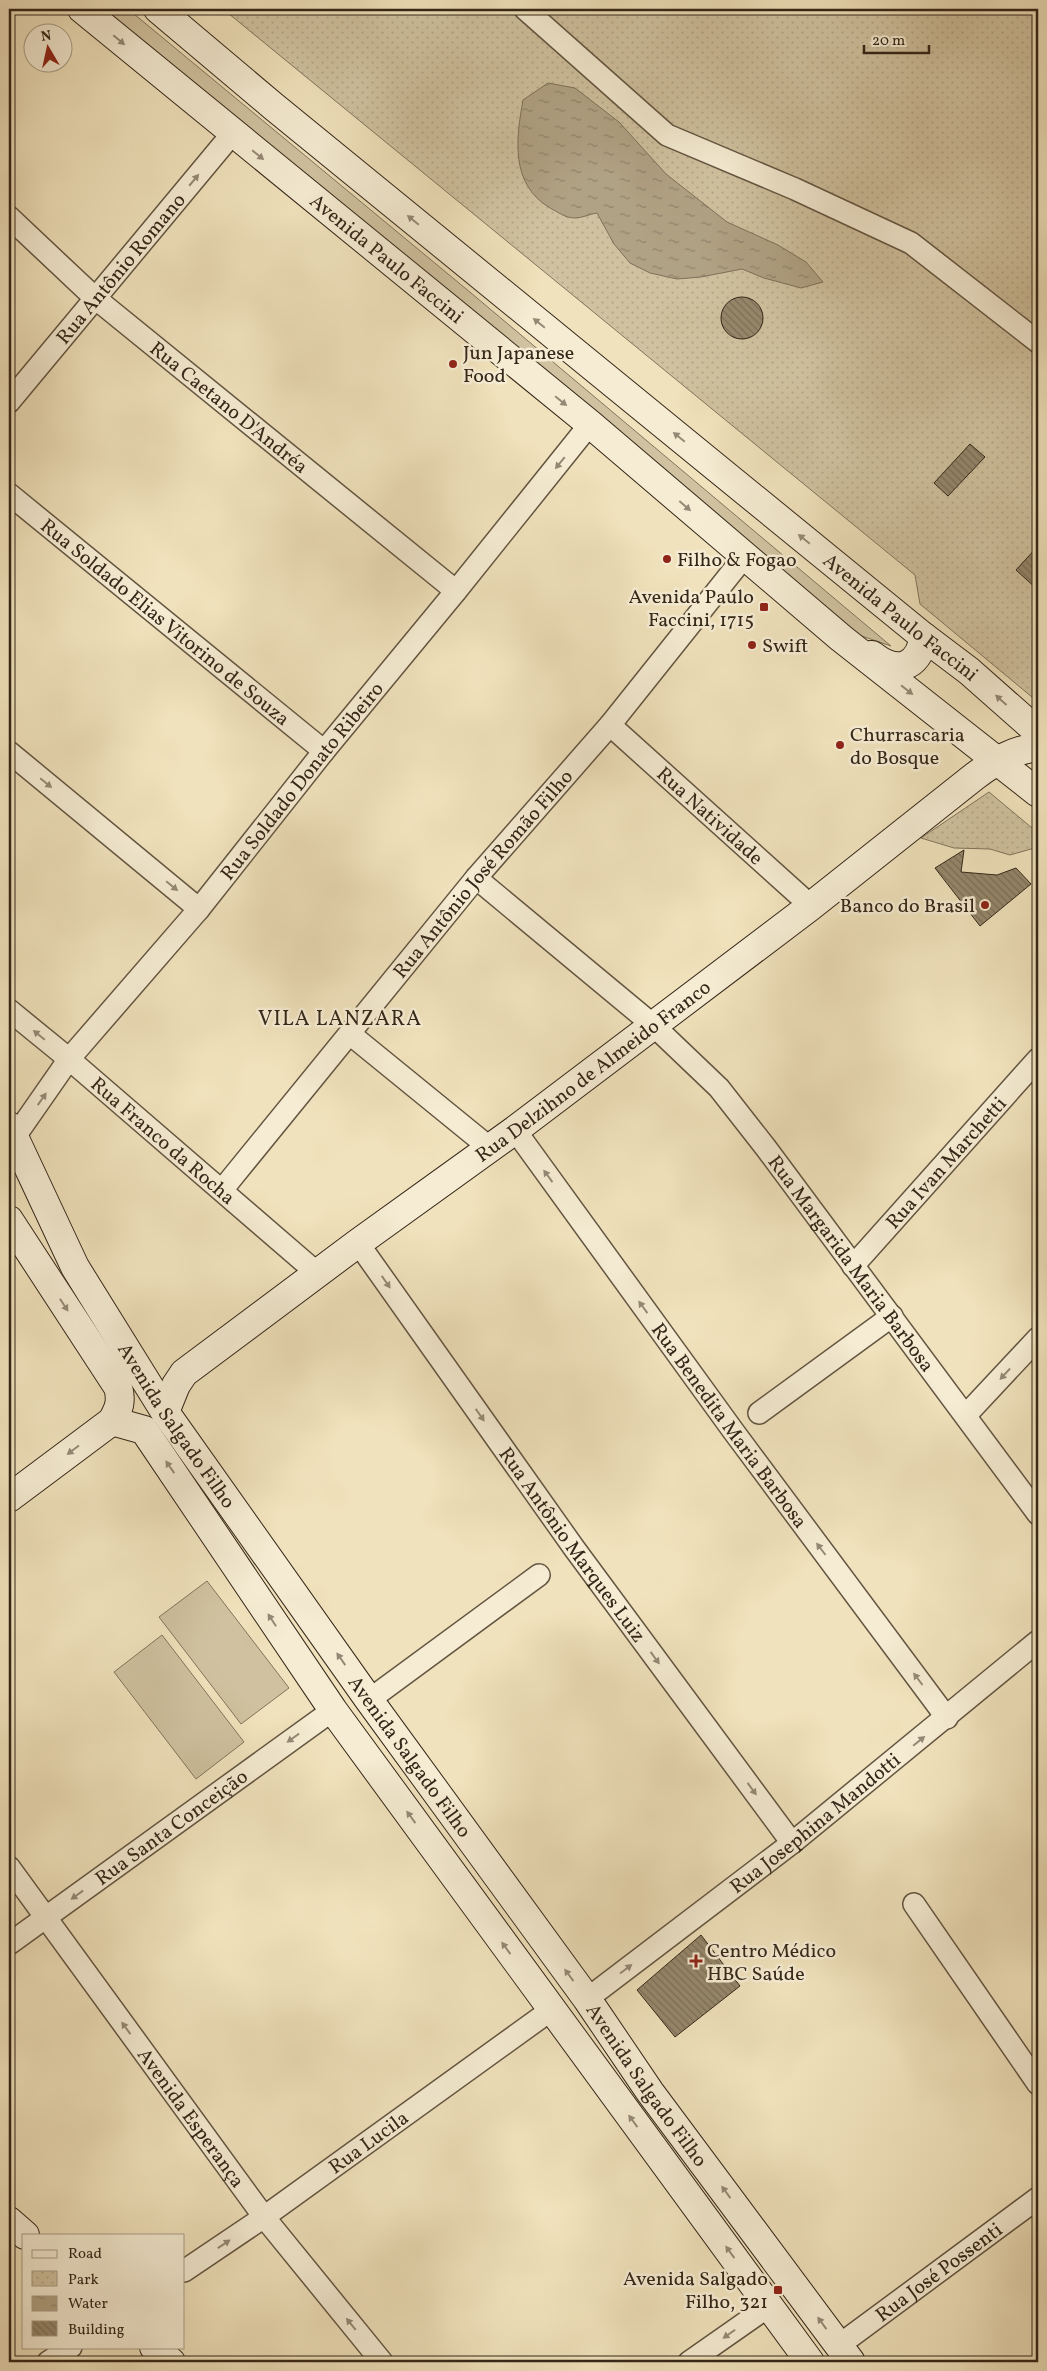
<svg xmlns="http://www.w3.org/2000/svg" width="1047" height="2371" font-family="Vollkorn,serif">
  <defs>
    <pattern id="park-dots" width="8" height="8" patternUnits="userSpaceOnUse" patternTransform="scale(1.25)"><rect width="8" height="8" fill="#d0c2a0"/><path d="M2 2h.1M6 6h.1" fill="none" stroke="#b3a789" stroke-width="1.8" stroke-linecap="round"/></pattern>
    <pattern id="water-ripples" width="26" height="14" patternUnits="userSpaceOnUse" patternTransform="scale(1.25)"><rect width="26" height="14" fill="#b0a284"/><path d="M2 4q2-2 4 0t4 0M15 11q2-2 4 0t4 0" fill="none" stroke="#90846b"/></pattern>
    <pattern id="building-back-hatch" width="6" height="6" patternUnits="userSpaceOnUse" patternTransform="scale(1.25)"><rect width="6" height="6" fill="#96886d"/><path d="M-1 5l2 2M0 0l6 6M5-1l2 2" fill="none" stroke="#7b6f59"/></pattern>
  </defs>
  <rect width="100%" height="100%" fill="#f0e2bc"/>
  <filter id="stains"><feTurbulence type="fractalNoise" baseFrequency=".004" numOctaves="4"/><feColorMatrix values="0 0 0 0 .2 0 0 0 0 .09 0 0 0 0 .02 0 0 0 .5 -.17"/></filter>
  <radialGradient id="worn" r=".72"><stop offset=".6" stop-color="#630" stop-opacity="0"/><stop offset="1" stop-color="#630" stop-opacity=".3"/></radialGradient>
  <path fill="#d0c2a0" stroke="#82745c" d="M 99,9 L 128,9 L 471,293 L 891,646 L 847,631 Z
    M 207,1581 L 289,1688 L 241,1724 L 159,1617 Z
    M 162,1635 L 244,1742 L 196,1779 L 114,1672 Z"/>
  <path fill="url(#park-dots)" stroke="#82745c" d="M 223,9 L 1038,9 L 1038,702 L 920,604 L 915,575 Z
    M 989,792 L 1038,833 L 1038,847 L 1010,855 L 990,849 L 954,848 L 921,838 Z"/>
  <path fill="url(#water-ripples)" stroke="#7e7059" d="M 548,83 L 575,88 L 619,122 L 666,174 L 727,222 L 778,245 L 806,262 L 823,282 L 801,288 L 764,278 L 742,269 L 701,277 L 677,279 L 650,273 L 630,263 L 614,244 L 597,213 C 590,214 582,218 575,218 C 565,218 558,212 550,208 C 510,184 516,139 523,100 Z"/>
  <path fill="url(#building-back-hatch)" stroke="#342618" d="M721 318a21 21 0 1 1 42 0a21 21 0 1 1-42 0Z
    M 970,444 L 985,457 L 948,496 L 934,483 Z
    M 1038,546 L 1038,590 L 1016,570 Z
    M 964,850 L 961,872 L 997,875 L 1016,868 L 1031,884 L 980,926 L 935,868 Z
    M 701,1935 L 740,1986 L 675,2037 L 637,1990 Z"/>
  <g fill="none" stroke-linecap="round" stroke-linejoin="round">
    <defs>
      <g id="street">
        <path d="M 525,9 L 667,135 L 795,189 L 911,243 L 1038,342"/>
        <path id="s1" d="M 9,217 L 95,298 L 456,591"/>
        <path id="s2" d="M 9,402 L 232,134"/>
        <path id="s3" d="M 9,494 L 324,751"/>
        <path id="s4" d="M 610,725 L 811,906"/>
        <path d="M 9,752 L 199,909"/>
        <path id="s5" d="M 476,878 L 653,1025 L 719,1088 L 766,1148 L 1038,1514"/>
        <path id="s6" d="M 9,1010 L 69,1059 L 317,1273"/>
        <path d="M 350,1034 L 490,1148"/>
        <path id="s7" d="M 515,1130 L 734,1432 L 947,1718"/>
        <path id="s8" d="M 14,1138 L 69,1059 L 199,909 L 324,751 L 456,591 L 590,424"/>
        <path id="s9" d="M 222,1190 L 476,878 L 610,725 L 744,557"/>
        <path id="s10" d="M 358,1243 L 574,1548 L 792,1843"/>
        <path id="s11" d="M 853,1266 L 1038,1059"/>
        <path d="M 759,1413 L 892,1316"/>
        <path d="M 966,1415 L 1038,1338"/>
        <path d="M 369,1700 L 539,1575"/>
        <path id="s12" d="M 9,1867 L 264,2217 L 382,2362"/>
        <path d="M 914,1904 L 1038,2084"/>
        <path id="s13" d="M 9,1944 L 333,1710"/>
        <path id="s14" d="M 587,1999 L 792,1843 L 1038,1641"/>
        <path id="s15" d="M 184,2271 L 264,2217 L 551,2010"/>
        <path id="s16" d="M 838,2346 L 1038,2198"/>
        <path d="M 48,2362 L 71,2347"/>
        <path d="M 689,2362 L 769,2306"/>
      </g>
      <g id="secondary">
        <path id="s17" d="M 82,9 L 590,424 L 841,638 L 1038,793"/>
        <path id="s18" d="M 158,9 L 273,106 L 924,637 L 969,671 L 1038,732"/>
        <path d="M 872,655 C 897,675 918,668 924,637"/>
        <path id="s19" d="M 9,1126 L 75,1267 L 165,1412 L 369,1700 L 587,1999 L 650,2092 L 851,2362"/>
        <path d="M 9,1220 L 118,1387 C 122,1401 119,1409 112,1421 L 9,1498"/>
        <path id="s20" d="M 165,1412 L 176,1385 L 184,1373 L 358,1243 L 515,1130 L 811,906 L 975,776 C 995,761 1013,750 1038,747"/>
        <path d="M 112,1421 L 144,1430 L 333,1710 L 810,2362"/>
        <path d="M 9,2221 L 25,2235"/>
        <path d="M 154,2347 L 171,2362"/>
      </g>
    </defs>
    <use href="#street" stroke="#635541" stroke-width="24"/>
    <use href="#secondary" stroke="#342618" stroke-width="30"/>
    <use href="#street" stroke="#f5ecd3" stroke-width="21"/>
    <use href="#secondary" stroke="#f5ecd3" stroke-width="28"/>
  </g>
  <defs><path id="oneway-solid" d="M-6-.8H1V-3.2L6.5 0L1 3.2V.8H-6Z" transform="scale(1.25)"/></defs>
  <g fill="#948976">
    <use href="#oneway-solid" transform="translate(119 40) rotate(40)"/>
    <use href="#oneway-solid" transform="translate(258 155) rotate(39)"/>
    <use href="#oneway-solid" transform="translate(194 180) rotate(-50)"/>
    <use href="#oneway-solid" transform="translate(413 220) rotate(-141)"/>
    <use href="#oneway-solid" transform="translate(539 323) rotate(-141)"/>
    <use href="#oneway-solid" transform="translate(561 401) rotate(39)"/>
    <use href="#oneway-solid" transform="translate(679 437) rotate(-141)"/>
    <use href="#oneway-solid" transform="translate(560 463) rotate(129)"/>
    <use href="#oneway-solid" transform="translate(685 506) rotate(41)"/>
    <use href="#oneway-solid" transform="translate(804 539) rotate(-141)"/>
    <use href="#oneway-solid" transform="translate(907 690) rotate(38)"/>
    <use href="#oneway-solid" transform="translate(1001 700) rotate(-138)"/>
    <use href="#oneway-solid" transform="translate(46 783) rotate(39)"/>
    <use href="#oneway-solid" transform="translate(172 886) rotate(39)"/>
    <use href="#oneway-solid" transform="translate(39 1035) rotate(-141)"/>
    <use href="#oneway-solid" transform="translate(42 1099) rotate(-55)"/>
    <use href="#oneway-solid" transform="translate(548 1176) rotate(-126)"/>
    <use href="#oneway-solid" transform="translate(386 1282) rotate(55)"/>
    <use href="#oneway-solid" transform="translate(64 1305) rotate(57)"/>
    <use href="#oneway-solid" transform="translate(643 1307) rotate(-126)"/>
    <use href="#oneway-solid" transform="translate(1005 1374) rotate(133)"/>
    <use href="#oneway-solid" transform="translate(480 1415) rotate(55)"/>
    <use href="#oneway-solid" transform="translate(73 1450) rotate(143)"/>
    <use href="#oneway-solid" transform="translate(170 1467) rotate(-125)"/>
    <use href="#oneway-solid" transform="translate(821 1549) rotate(-127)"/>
    <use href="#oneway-solid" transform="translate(272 1620) rotate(-123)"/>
    <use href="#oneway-solid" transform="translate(655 1658) rotate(54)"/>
    <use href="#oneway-solid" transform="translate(341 1659) rotate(-125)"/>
    <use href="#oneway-solid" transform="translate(918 1679) rotate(-127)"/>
    <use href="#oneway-solid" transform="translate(293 1738) rotate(144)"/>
    <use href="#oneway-solid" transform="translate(919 1741) rotate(-39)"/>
    <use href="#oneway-solid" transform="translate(752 1789) rotate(54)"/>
    <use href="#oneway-solid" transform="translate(411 1817) rotate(-126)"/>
    <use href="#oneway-solid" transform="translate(77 1895) rotate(144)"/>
    <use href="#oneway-solid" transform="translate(506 1948) rotate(-126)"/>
    <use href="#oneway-solid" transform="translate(626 1969) rotate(-37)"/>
    <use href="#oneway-solid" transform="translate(569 1975) rotate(-126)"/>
    <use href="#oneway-solid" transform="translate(126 2028) rotate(-126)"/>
    <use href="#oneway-solid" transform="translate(633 2121) rotate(-126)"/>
    <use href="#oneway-solid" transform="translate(726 2192) rotate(-126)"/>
    <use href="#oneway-solid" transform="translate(224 2244) rotate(-34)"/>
    <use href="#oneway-solid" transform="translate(730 2252) rotate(-126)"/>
    <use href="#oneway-solid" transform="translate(822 2323) rotate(-126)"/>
    <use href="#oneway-solid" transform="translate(351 2324) rotate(-129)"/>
    <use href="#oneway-solid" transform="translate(729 2334) rotate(145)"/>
  </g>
  <g fill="#8f2418" stroke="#f5ecd3" stroke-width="2">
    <circle cx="453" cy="364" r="5"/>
    <circle cx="667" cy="559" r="5"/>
    <rect x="759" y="602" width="10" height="10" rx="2.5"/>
    <circle cx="752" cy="645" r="5"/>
    <circle cx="840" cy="745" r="5"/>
    <circle cx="985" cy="905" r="5"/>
    <path d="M693.5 1953.5h5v5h5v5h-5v5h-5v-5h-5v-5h5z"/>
    <rect x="773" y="2285" width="10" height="10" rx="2.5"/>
  </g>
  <g text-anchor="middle" stroke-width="5" stroke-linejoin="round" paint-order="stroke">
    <g font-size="20" fill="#342618" stroke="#f5ecd3">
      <text dy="7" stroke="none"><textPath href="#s17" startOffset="394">Avenida Paulo Faccini</textPath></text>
      <text dy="7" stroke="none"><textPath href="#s2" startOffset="174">Rua Antônio Romano</textPath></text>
      <text dy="7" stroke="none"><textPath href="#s1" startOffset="291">Rua Caetano D'Andréa</textPath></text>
      <text dy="7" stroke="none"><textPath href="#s18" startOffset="960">Avenida Paulo Faccini</textPath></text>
      <text dy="7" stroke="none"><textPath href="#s3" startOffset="202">Rua Soldado Elias Vitorino de Souza</textPath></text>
      <text dy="7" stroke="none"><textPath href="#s8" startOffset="459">Rua Soldado Donato Ribeiro</textPath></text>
      <text dy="7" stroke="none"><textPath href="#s4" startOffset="135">Rua Natividade</textPath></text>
      <text dy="7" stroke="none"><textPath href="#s9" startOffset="410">Rua Antônio José Romão Filho</textPath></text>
      <text dy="7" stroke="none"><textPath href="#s20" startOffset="552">Rua Delzihno de Almeido Franco</textPath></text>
      <text dy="7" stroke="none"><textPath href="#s6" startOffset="202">Rua Franco da Rocha</textPath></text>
      <text dy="7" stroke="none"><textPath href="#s11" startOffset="139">Rua Ivan Marchetti</textPath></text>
      <text dy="7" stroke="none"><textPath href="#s5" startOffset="541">Rua Margarida Maria Barbosa</textPath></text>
      <text dy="7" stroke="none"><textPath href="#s19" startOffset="344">Avenida Salgado Filho</textPath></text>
      <text dy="7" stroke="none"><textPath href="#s7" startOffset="365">Rua Benedita Maria Barbosa</textPath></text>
      <text dy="7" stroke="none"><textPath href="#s10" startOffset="370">Rua Antônio Marques Luiz</textPath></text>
      <text dy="7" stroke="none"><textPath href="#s19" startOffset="749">Avenida Salgado Filho</textPath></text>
      <text dy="7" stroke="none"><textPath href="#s14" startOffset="288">Rua Josephina Mandotti</textPath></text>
      <text dy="7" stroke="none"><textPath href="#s13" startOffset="200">Rua Santa Conceição</textPath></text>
      <text dy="7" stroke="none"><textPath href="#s19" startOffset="1154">Avenida Salgado Filho</textPath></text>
      <text dy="7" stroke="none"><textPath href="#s12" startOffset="310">Avenida Esperança</textPath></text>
      <text dy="7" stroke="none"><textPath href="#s15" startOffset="225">Rua Lucila</textPath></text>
      <text dy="7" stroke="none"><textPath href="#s16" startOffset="125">Rua José Possenti</textPath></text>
    </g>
    <g font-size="20" fill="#342618" stroke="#f5ecd3" text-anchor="start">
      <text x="463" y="359">Jun Japanese<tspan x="463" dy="23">Food</tspan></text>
      <text x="677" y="566">Filho &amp; Fogao</text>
      <text x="754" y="603" text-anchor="end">Avenida Paulo<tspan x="754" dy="23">Faccini, 1715</tspan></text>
      <text x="762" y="652">Swift</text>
      <text x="850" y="741">Churrascaria<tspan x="850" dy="23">do Bosque</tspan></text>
      <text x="975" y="912" text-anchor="end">Banco do Brasil</text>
      <text x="707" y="1957">Centro Médico<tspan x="707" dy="23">HBC Saúde</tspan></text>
      <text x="768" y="2285" text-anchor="end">Avenida Salgado<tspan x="768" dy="23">Filho, 321</tspan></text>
    </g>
    <g font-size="21" letter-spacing="1" fill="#342618" stroke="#f5ecd3">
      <text x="340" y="1025">VILA LANZARA</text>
    </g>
  </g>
  <rect width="1047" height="2371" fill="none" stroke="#f0e2bc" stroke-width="30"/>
  <rect x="10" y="10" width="1027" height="2351" fill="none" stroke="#342618" stroke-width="2.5"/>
  <rect x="15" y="15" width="1017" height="2341" fill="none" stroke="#342618"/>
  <rect x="22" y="2234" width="162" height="115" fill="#f5ecd3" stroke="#a89d88"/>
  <rect x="32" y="2250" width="25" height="8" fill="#f5ecd3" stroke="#a89d88"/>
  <text x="68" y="2258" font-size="15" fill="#342618">Road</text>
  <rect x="32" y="2271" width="25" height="15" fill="url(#park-dots)" stroke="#a89d88"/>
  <text x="68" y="2284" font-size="15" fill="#342618">Park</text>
  <rect x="32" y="2296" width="25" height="15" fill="url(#water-ripples)" stroke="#a89d88"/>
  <text x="68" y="2308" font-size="15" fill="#342618">Water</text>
  <rect x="32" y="2321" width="25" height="15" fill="url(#building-back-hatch)" stroke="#a89d88"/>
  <text x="68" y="2334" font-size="15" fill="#342618">Building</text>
  <g transform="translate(48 48) rotate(351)"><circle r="24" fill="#f5ecd3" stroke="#a89d88"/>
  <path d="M0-4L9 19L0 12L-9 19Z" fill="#8f2418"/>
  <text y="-8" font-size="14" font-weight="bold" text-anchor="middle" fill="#342618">N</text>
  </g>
  <path d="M864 45v8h65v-8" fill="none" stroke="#342618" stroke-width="2.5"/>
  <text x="872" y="45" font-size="15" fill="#342618" stroke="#f5ecd3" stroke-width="4" paint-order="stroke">20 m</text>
  <rect width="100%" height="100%" filter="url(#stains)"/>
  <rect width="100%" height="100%" fill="url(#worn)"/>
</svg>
